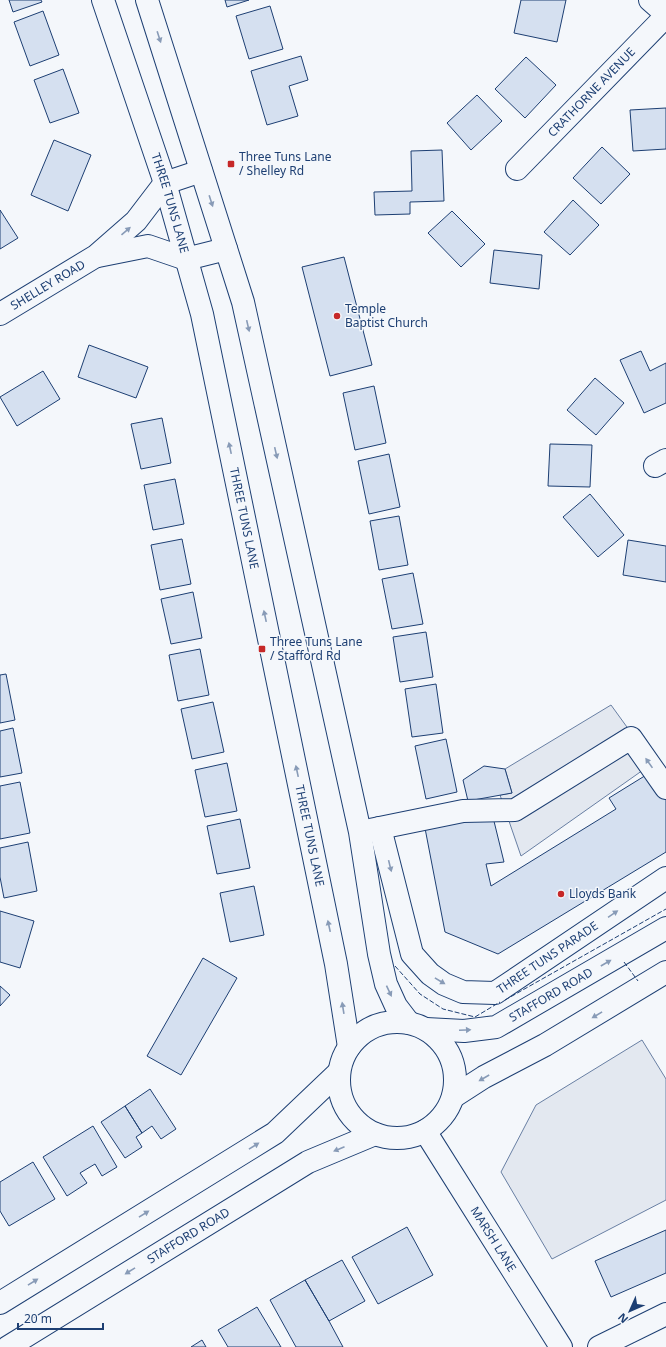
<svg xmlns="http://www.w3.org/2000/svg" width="666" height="1347" font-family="'Noto Sans',sans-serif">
  <rect width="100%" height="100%" fill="#f4f7fb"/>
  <path fill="#e3e8f0" stroke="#687fa3" d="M 611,705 L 653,763 L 521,856 L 500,795 L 512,793 L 505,769 Z
    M 642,1040 L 666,1079 L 666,1200 L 552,1259 L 501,1172 L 536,1105 Z"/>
  <path fill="#d5e0f0" stroke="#1d3f73" d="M 9,0 L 41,0 L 42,2 L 13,12 Z
    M 225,0 L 249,0 L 227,7 Z
    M 521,0 L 566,0 L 557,42 L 514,33 Z
    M 270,6 L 283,49 L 249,59 L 236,16 Z
    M 43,11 L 59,55 L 30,66 L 14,22 Z
    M 301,56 L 308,80 L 289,86 L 298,116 L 267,125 L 251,71 Z
    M 526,57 L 556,85 L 525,118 L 495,89 Z
    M 63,69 L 79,113 L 50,123 L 34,80 Z
    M 477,95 L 502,121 L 471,150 L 447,123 Z
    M 666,108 L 666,149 L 633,151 L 630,110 Z
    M 54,140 L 91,155 L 68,211 L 31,195 Z
    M 602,147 L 630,174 L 601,204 L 573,178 Z
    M 442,150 L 444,201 L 410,202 L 410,214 L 375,215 L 374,192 L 412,191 L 411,151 Z
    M 573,200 L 599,225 L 570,255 L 544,232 Z
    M 0,210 L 18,238 L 0,249 Z
    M 452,211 L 485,244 L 461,267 L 428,233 Z
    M 494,250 L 542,255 L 539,289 L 490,283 Z
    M 344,257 L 372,365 L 330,376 L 302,267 Z
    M 89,345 L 148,367 L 136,398 L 78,377 Z
    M 641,351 L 650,371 L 666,363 L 666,403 L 644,413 L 620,360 Z
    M 43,371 L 60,399 L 17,426 L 0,397 Z
    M 595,378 L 624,403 L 596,435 L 567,410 Z
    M 374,386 L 386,443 L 355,450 L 343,393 Z
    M 162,418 L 171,463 L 141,469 L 131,424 Z
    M 550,444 L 592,445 L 590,487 L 548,486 Z
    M 389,454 L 400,507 L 369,514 L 358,461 Z
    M 175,479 L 184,524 L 153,530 L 144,485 Z
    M 590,494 L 624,535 L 598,557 L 563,517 Z
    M 399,516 L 408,565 L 379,570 L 370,521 Z
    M 182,539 L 191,584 L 160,590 L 151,545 Z
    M 628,540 L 666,546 L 666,582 L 623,575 Z
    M 413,573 L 423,624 L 392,629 L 382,579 Z
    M 193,592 L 202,638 L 171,644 L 161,599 Z
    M 426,632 L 433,677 L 400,682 L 393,637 Z
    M 200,649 L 209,695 L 178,701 L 169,655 Z
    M 6,674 L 15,720 L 0,723 L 0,675 Z
    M 436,684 L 443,733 L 412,737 L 405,689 Z
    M 213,702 L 224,752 L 192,759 L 181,709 Z
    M 13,728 L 22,773 L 0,777 L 0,731 Z
    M 446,739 L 457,792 L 426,799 L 415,746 Z
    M 227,763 L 237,811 L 205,817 L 195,770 Z
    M 484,766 L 505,769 L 512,793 L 468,801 L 463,780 Z
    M 651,772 L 666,796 L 666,852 L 498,954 L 445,932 L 424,823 L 491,809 L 504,862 L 486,864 L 491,886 L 616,809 L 609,798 Z
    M 20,782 L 30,833 L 0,839 L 0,786 Z
    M 240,819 L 250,868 L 217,874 L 207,826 Z
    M 28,842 L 37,891 L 4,898 L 0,877 L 0,848 Z
    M 254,886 L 264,935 L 230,942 L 220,893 Z
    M 0,911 L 34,921 L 20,968 L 0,962 Z
    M 203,958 L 237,978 L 181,1075 L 147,1056 Z
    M 0,986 L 10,995 L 0,1006 Z
    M 150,1089 L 176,1129 L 161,1139 L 152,1126 L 142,1133 L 125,1106 Z
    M 125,1106 L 142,1133 L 136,1137 L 142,1147 L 125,1158 L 101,1122 Z
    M 93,1126 L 117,1167 L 102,1176 L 95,1164 L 80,1173 L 87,1183 L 67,1196 L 43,1157 Z
    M 33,1162 L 55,1199 L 9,1226 L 0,1211 L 0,1182 Z
    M 407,1227 L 433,1275 L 378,1304 L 352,1257 Z
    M 666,1230 L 666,1273 L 611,1297 L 595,1261 Z
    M 342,1260 L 365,1301 L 329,1321 L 305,1280 Z
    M 305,1280 L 329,1321 L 343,1347 L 296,1347 L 270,1300 Z
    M 257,1307 L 281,1347 L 228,1347 L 218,1330 Z
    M 202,1340 L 206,1347 L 191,1347 Z"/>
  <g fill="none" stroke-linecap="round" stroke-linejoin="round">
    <defs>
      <g id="minor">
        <path id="s1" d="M 103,0 L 165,183 L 202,314 L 336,964 L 349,1047"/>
        <path d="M 147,0 L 243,302 L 360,832 L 379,954 L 386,984 L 396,1006 L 409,1023"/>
        <path d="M 650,0 L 666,14"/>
        <path id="s2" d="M 517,169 L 666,16"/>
        <path d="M 98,256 L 148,246 L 186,259 L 226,249"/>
        <path id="s3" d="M 0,314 L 96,256 L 136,221 L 165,183 L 201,171"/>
        <path d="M 655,466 L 666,460"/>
        <path id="s4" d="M 380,828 L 412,954 L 430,974 L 444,984 L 463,992 L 495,993 L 666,878"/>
        <path d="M 365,831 L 463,811 L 515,810 L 631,738 L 666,788"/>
        <path id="s5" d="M 425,1131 L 561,1347"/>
        <path d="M 599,1347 L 666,1314"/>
      </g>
      <g id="highway">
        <circle cx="397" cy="1080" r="58"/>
        <path id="s6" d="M 426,1029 L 464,1031 L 496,1027 L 666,928"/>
        <path d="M 453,1097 L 484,1077 L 545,1045 L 666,972"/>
        <path d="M 0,1303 L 275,1133 L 337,1074"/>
        <path id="s7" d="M 8,1347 L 308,1162 L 375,1134"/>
      </g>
    </defs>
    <use href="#minor" stroke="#1d3f73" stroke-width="24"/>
    <use href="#highway" stroke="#1d3f73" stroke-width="24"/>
    <use href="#minor" stroke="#f4f7fb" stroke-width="22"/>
    <use href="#highway" stroke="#f4f7fb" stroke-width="22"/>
    <path stroke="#1d3f73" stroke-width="1" stroke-dasharray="5 2" stroke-linecap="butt" d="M 624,962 L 638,981
      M 395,966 L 420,994 L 443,1009 L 475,1017 L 500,1002
      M 505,1000 L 666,909"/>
  </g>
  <defs><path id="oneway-solid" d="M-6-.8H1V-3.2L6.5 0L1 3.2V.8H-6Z"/></defs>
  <g fill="#889bb7">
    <use href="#oneway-solid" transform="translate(159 37) rotate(72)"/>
    <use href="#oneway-solid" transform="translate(211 201) rotate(72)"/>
    <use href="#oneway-solid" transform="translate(126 231) rotate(-41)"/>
    <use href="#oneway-solid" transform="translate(248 326) rotate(77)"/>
    <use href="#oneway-solid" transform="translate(230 448) rotate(-102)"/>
    <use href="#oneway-solid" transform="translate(276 453) rotate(77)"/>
    <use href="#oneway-solid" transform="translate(265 616) rotate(-102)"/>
    <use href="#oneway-solid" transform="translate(649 763) rotate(-125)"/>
    <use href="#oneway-solid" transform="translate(297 771) rotate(-102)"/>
    <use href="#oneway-solid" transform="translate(390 866) rotate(76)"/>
    <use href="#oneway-solid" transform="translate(613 914) rotate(-34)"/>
    <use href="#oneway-solid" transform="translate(329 926) rotate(-102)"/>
    <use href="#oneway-solid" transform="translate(606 963) rotate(-30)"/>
    <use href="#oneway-solid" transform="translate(440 981) rotate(31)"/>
    <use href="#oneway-solid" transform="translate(389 991) rotate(65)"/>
    <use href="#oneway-solid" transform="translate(343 1008) rotate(-99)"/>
    <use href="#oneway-solid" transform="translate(597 1015) rotate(149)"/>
    <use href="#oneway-solid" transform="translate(465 1030) rotate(-3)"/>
    <use href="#oneway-solid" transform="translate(484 1078) rotate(150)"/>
    <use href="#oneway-solid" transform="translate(254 1146) rotate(-32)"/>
    <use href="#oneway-solid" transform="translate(339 1149) rotate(157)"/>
    <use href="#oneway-solid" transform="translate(144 1214) rotate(-32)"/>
    <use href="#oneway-solid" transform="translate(130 1271) rotate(148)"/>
    <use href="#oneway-solid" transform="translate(33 1282) rotate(-32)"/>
  </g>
  <g fill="#c62828" stroke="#f4f7fb" stroke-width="1.5">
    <rect x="227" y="160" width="8" height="8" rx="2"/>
    <circle cx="337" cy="316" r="4"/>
    <rect x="258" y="645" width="8" height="8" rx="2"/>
    <circle cx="561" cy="894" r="4"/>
  </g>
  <g text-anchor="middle" stroke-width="3" stroke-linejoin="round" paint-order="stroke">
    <g font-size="12" fill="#1d3f73" stroke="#f4f7fb">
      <text dy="4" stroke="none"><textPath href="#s2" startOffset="107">CRATHORNE AVENUE</textPath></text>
      <text dy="4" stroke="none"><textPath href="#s1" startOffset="214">THREE TUNS LANE</textPath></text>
      <text dy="4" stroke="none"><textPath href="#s3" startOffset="56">SHELLEY ROAD</textPath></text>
      <text dy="4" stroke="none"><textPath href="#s1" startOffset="538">THREE TUNS LANE</textPath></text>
      <text dy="4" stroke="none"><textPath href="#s1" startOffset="862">THREE TUNS LANE</textPath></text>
      <text dy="4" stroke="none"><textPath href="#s4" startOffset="290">THREE TUNS PARADE</textPath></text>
      <text dy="4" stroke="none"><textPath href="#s6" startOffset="134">STAFFORD ROAD</textPath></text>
      <text dy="4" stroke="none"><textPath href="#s7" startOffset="212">STAFFORD ROAD</textPath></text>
      <text dy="4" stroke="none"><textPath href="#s5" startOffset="128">MARSH LANE</textPath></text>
    </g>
    <g font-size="12" fill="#1d3f73" stroke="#f4f7fb" text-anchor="start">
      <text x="239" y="161">Three Tuns Lane<tspan x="239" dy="14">/ Shelley Rd</tspan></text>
      <text x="345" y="313">Temple<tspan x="345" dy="14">Baptist Church</tspan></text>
      <text x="270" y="646">Three Tuns Lane<tspan x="270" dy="14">/ Stafford Rd</tspan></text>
      <text x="569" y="898">Lloyds Bank</text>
    </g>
  </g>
  <g transform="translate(630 1311) rotate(225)" stroke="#f4f7fb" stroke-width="3" paint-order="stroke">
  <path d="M0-3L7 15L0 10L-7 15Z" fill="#1d3f73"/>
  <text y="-6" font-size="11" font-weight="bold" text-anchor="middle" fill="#1d3f73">N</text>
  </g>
  <path d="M18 1323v6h85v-6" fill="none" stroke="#1d3f73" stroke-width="2"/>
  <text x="24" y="1323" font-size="12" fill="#1d3f73" stroke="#f4f7fb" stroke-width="3" paint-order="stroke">20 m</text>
</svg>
